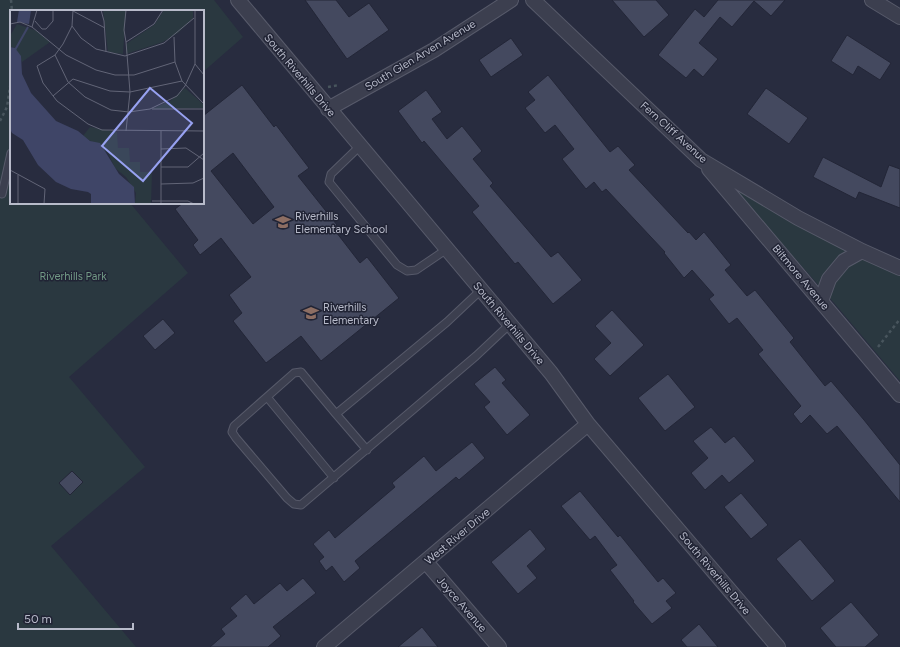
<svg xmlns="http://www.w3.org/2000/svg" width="900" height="647" font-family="Figtree,sans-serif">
  <rect width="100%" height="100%" fill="#282c3f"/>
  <path fill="#2a3840" d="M 0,0 L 214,0 L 243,37 L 203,72 L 203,11 L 11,11 L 11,203 L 130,203 L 188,273 L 69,377 L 145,467 L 51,546 L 136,647 L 0,647 Z
    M 726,180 L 900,273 L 900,381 L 835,304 Z"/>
  <path fill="#44495f" stroke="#232637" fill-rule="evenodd" d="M 305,0 L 336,0 L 349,17 L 369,3 L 389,30 L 347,59 Z
    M 612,0 L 656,0 L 669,15 L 644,37 Z
    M 718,0 L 785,0 L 771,16 L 754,1 L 732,27 L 720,17 L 699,43 L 718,59 L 703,77 L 694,69 L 686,78 L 658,55 L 695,9 L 704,17 Z
    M 847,35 L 891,63 L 880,80 L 858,66 L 853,75 L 831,61 Z
    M 511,38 L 523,55 L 491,77 L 479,60 Z
    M 548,75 L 610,152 L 618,146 L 635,165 L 629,170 L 688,233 L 689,232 L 696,240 L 704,232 L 731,265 L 725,270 L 747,296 L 755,290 L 794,338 L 790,342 L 825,386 L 831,381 L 864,420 L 900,465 L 900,502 L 837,426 L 827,434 L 810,415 L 801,424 L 793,414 L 801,406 L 758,354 L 763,350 L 737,318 L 729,324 L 709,299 L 714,295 L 692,270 L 684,278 L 664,253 L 665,252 L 606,189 L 602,192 L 594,182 L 586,189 L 562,159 L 574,149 L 555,125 L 545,133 L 525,108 L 535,100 L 528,92 Z
    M 242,85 L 274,127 L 276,125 L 309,168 L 298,176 L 337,225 L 333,228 L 360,263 L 367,257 L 399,298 L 321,361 L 301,336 L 266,363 L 233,321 L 242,313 L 229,295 L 251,277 L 221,238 L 200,255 L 193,245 L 198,240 L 175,209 L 183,203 L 203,203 L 203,116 ZM 233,153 L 274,207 L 253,224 L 211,171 Z
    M 766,88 L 808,118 L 789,144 L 747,114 Z
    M 426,90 L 442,112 L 432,119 L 447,139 L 462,126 L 482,151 L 473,159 L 493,183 L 490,186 L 551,257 L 558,252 L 582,280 L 553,304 L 518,262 L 515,264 L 472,212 L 479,206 L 424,141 L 422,143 L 398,111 Z
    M 823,157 L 881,187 L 889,165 L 900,169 L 900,208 L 859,192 L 856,199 L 813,177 Z
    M 612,310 L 644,345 L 610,376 L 594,359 L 611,343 L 595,326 Z
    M 163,319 L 175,333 L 155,350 L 143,336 Z
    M 495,367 L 506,380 L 502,383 L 530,415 L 507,435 L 484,407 L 490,402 L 474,384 Z
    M 668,374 L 695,407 L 665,431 L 638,398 Z
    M 711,427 L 725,443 L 734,436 L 755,461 L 729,483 L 722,475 L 705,490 L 691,473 L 708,458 L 693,441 Z
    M 472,442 L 485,458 L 459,480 L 456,477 L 355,561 L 360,568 L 344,582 L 332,566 L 326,571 L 319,561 L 324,557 L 313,544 L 329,530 L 335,538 L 395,487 L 392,483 L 424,456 L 436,471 Z
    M 72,471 L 83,482 L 70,495 L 59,483 Z
    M 580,491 L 618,537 L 620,535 L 658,582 L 663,578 L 676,593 L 666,601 L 672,608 L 652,624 L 633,602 L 634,601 L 610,570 L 617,565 L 595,536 L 590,540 L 561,506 Z
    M 741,493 L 768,525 L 751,539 L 724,507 Z
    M 530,529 L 546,549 L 527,566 L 537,578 L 518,594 L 491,562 Z
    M 800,539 L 835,581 L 812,601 L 776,559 Z
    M 303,578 L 316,593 L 273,627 L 281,636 L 268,647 L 210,647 L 225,634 L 221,629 L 237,616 L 230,608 L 246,594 L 254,604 L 280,583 L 287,591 Z
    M 851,602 L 879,635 L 865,647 L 836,647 L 820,628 Z
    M 699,624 L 718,647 L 687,647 L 681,640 Z
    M 422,627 L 438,647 L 398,647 Z"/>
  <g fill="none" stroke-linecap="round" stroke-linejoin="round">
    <defs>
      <path id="service" d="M 360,146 L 331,174 L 329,182 L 397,265 L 407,271 L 416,270 L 447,249
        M 2,194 L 11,153
        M 481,290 L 447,322 L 336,414 L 301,372 L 294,373 L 234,426 L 232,432 L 236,438 L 287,498 L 294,504 L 301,505 L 476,356 L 510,324
        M 267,397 L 334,478
        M 336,414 L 367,450"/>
      <path id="minor" d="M 238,0 L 551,373 L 588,424 L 778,647
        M 533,0 L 701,160 L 798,218 L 862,251 L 900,268
        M 872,0 L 900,17
        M 328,109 L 434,50 L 511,0
        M 709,169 L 900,395
        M 821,301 L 829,279 L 844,261 L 862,251
        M 426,562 L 499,647
        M 324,647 L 588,424"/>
    </defs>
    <use href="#service" stroke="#575a6a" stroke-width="9"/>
    <use href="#minor" stroke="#575a6a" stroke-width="16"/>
    <path stroke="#48555d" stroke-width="2.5" stroke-dasharray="3 3" stroke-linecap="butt" d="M 11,0 L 12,11
      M 328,87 L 339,85
      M 0,121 L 7,107 L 11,80
      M 878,347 L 900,319"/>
    <use href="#service" stroke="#3c3f4f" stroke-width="7"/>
    <use href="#minor" stroke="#3c3f4f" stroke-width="14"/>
  </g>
  <defs>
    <symbol id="school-bare" viewBox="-9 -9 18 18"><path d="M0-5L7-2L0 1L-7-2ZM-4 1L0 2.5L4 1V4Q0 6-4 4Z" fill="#8d6e63" stroke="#212435" stroke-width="2.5" paint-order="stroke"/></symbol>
  </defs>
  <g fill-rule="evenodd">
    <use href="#school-bare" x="272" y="211" width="22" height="22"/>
    <use href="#school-bare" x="300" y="302" width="22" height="22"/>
  </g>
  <g text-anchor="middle" stroke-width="3" stroke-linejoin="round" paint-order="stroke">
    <g font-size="11" fill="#b8bbca" stroke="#212435">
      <text transform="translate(420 55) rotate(-31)" y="4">South Glen Arven Avenue</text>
      <text transform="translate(300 75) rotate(50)" y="4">South Riverhills Drive</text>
      <text transform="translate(674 132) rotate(42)" y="4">Fern Cliff Avenue</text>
      <text transform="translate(801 277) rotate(50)" y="4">Biltmore Avenue</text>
      <text transform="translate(509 323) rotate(50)" y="4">South Riverhills Drive</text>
      <text transform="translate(457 536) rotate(-40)" y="4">West River Drive</text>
      <text transform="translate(715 573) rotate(50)" y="4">South Riverhills Drive</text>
      <text transform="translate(462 604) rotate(49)" y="4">Joyce Avenue</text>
    </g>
    <g font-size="11" fill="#b8bbca" stroke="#212435" text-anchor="start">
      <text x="295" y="220">Riverhills<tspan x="295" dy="13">Elementary School</tspan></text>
      <text x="323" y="311">Riverhills<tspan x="323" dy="13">Elementary</tspan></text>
    </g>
    <g font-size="11" fill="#719985" stroke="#212435">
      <text x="73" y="280">Riverhills Park</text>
    </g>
  </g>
  <g transform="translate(10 10)">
    <rect width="194" height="194" fill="#282c3f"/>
    <path d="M 93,0 L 116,0 L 113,44 L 98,42 ZM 154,0 L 183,1 L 183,8 L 168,23 L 153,32 L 116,44 L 116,34 L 144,15 ZM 7,14 L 27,21 L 40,32 L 12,52 L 5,38 L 0,37 L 0,26 ZM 175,78 L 194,95 L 194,98 L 142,99 L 160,91 ZM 80,117 L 107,122 L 108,138 L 119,138 L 120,152 L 130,152 L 130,162 L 142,162 L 141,194 L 125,194 L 126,183 L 116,167 L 105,158 L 98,143 L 73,126 Z" fill="#2a3840"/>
    <path d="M 9,0 L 21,0 L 19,14 L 7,12 ZM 0,37 L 5,38 L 11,46 L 12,64 L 21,83 L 46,111 L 68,121 L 80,131 L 90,133 L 109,164 L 124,177 L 125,194 L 81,194 L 81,184 L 78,182 L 61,179 L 46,172 L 28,155 L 13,130 L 2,123 L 0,119 L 19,135 L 23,140 L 19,135 L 0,119 Z" fill="#3f4567"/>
    <path fill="none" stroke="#3f4567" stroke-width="2" d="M 5,40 L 18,17"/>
    <path fill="none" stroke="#626577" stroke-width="1" d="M 63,0 L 62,16 L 53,34 L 45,45 L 27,56 L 33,73 L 47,91 L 78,114 L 92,120 L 194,121M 91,0 L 94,11 L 96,42M 63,1 L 95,18M 185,1 L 185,54 L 194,65M 25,11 L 32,19 L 36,19 L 43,11 L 43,0M 0,14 L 10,12 L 22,17 L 56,45 L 86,60 L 105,65 L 124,65 L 165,52M 62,16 L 71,28 L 86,39 L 115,46 L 154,33 L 184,8M 22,17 L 27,0M 164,27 L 165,52 L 172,71 L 194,94M 116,32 L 114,20 L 116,0M 45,45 L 58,72 L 75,87 L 101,100 L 119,102 L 140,99 L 167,86 L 175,76 L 185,54M 43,86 L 63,69 L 100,81 L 120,82 L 172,71M 142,99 L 194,99M 116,121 L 120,82 L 116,32 L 144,14 L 153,0M 151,121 L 151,194M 151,139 L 176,138 L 194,150M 151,157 L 178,157 L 194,143M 0,160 L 35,179 L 34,194M 151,174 L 183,173 L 194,168M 142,191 L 178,191 L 184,194M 8,194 L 8,165"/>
    <path fill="#97a1f1" fill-opacity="0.15" stroke="#97a1f1" stroke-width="2" d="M 140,78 L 182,113 L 133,171 L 92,136 Z"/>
    <rect width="194" height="194" fill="none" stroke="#b8bbca" stroke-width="2"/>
  </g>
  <path d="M18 623v6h115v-6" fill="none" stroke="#b8bbca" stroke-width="2"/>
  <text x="24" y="623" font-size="12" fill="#b8bbca" stroke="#212435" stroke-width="3" paint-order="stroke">50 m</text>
</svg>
